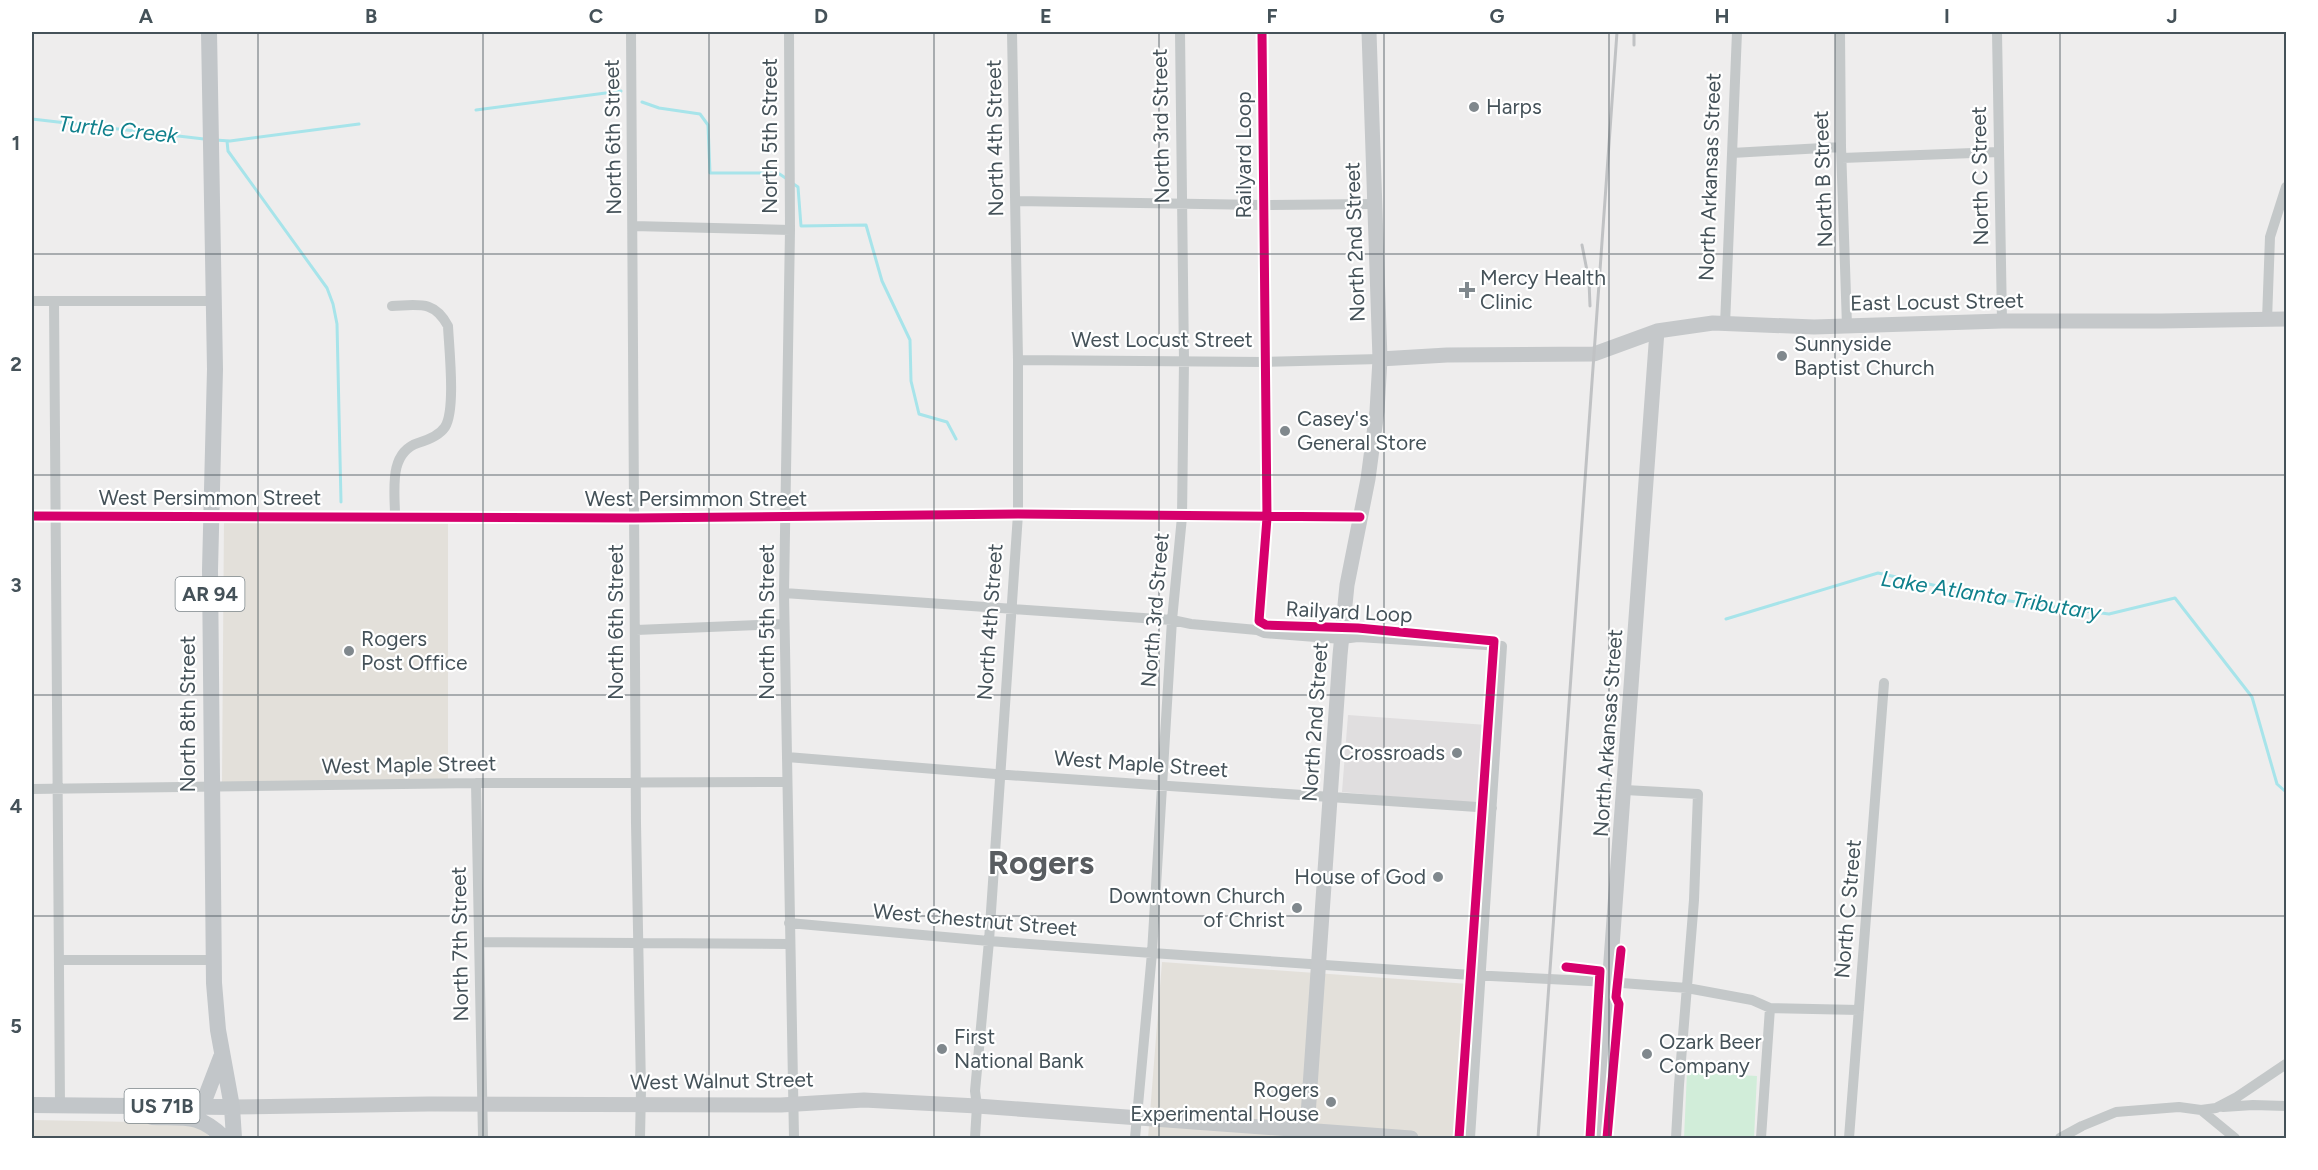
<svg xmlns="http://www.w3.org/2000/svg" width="2318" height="1170" font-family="Figtree,sans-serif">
  <rect width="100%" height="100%" fill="#eeeded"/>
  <path fill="#e3e0da" d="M 224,516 L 448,521 L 448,783 L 222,783 Z
    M 1162,962 L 1469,984 L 1455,1138 L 1148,1138 Z
    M 32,1120 L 185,1123 L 198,1126 L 211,1138 L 32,1138 Z"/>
  <path fill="#e0dedf" d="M 1348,715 L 1487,725 L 1482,805 L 1342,792 Z"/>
  <path fill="#d1edd9" d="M 1687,1072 L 1757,1076 L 1754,1138 L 1684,1138 Z"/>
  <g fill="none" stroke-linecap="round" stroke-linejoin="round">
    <path stroke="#a7e4ea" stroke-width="3" d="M 642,102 L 659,108 L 700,114 L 708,125 L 710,173 L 778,173 L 787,179
      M 476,110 L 621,91
      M 32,119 L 204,139
      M 215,140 L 230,141 L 359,124
      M 227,141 L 228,151 L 327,288 L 333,304 L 337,324 L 341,502
      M 792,183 L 798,187 L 801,226 L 866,225 L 882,281 L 910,340 L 911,381 L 919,414 L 947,422 L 956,439
      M 1726,619 L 1878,573 L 2002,600 L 2109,614 L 2175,598 L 2252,697 L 2277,784 L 2286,792"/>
    <path stroke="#c4c8c9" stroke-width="10" d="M 631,32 L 636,823 L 641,1089 L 640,1138
      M 789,32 L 790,230 L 784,593 L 794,1138
      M 1840,32 L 1841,147 L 1847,326
      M 1997,32 L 2002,321
      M 1732,153 L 1841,147
      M 1842,158 L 1999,152
      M 1016,201 L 1263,205 L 1375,204
      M 633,226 L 790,230
      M 32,301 L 213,301
      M 54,301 L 60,1105
      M 392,306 C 419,305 434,300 448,326 C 449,348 456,410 445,427 C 439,436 428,440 418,443 C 388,453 395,491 395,516
      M 2267,320 L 2270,237 L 2286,187
      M 1725,325 L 1737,32
      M 1018,360 L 1264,362 L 1380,359
      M 32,516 L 634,518 L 1018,514 L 1360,517
      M 784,593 L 1172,620 L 1191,624 L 1257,630 L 1264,633 L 1342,639 L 1358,637 L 1502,646 L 1470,1138
      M 636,630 L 784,624
      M 787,757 L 1008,775 L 1492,808
      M 476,783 L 483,1138
      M 32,789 L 476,783 L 787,782
      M 1625,790 L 1698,794 L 1694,900 L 1679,1085 L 1676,1138
      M 789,923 L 989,941 L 1152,953 L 1471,975 L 1609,982 L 1687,988 L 1752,1000 L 1770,1008 L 1859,1010
      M 480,942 L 789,944
      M 59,960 L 213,960
      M 2223,1107 L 2253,1105 L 2286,1106
      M 2201,1110 L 2235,1138
      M 975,1138 L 977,1106 L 975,1091 L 989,941 L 1018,514 L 1018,360 L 1012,32
      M 1135,1138 L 1152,953 L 1172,620 L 1182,517 L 1184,361 L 1180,32
      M 1761,1138 L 1770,1008
      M 1849,1138 L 1884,683
      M 2060,1138 L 2082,1126 L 2116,1112 L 2179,1107 L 2201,1110 L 2216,1108 L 2237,1097 L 2286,1064"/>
    <path stroke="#c5c8ca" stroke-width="15" d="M 1380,359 L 1447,355 L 1594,354 L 1657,331 L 1713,323 L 1814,327 L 2002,321 L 2161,321 L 2286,319
      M 232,1107 L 429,1104 L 781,1105 L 864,1100 L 977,1106 L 1411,1138
      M 1307,1130 L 1340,655 L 1347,585 L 1368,479 L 1377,411 L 1380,359 L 1369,32
      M 1598,1138 L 1657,331"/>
    <path stroke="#c2c6c9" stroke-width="16" d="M 209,32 L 215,369 L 210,570 L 214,983 L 218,1030 L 232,1107 L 234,1138
      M 32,1105 L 232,1107
      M 189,1107 L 206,1096 L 221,1057
      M 152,1117 C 185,1118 199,1113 224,1138"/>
    <path stroke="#c0c2c4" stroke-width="3" d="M 1634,45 L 1634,32
      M 1582,245 L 1589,281 L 1590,306
      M 1538,1138 L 1617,32"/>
    <defs>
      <path id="cycleway" d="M 1262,32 L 1267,518 L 1259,621 L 1266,625 L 1358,628 L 1494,641 L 1459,1138
        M 32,516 L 634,518 L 1018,514 L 1360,517
        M 1566,967 L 1600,971 L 1590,1138
        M 1607,1138 L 1619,1004 L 1616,997 L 1621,950"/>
    </defs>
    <use href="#cycleway" stroke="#fff" stroke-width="13"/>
    <use href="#cycleway" stroke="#d6006c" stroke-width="9"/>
  </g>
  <path fill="none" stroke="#455259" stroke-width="1.5" stroke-opacity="0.55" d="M 258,32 L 258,1138M 483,32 L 483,1138M 709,32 L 709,1138M 934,32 L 934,1138M 1159,32 L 1159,1138M 1384,32 L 1384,1138M 1609,32 L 1609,1138M 1835,32 L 1835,1138M 2060,32 L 2060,1138M 32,254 L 2286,254M 32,475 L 2286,475M 32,695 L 2286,695M 32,916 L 2286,916"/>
  <g fill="#80888d" stroke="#fff" stroke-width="2">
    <circle cx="1474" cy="107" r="6"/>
    <path d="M1464 281h6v6h6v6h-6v6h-6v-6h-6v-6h6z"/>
    <circle cx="1782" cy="356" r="6"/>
    <circle cx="1285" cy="431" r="6"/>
    <circle cx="349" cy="651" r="6"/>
    <circle cx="1457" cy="753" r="6"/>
    <circle cx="1438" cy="877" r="6"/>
    <circle cx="1297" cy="908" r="6"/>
    <circle cx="942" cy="1049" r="6"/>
    <circle cx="1647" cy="1054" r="6"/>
    <circle cx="1331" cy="1102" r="6"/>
  </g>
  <g text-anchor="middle" stroke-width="4.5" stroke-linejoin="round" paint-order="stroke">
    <g fill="#fff" stroke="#7d868b" stroke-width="1.5">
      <rect x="175.5" y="577" width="69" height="34" rx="4.5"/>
      <rect x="124.5" y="1089" width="75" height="34" rx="4.5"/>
    </g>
    <g font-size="20" font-weight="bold" fill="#455259">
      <text x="210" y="601">AR 94</text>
      <text x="162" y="1113">US 71B</text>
    </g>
    <g font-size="21" fill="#455259" stroke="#fff" text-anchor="start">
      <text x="1486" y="114">Harps</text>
      <text x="1480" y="285">Mercy Health<tspan x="1480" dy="24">Clinic</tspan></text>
      <text x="1794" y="351">Sunnyside<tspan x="1794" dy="24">Baptist Church</tspan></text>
      <text x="1297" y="426">Casey's<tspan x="1297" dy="24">General Store</tspan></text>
      <text x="361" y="646">Rogers<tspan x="361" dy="24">Post Office</tspan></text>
      <text x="1445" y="760" text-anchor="end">Crossroads</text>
      <text x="1426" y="884" text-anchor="end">House of God</text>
      <text x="1285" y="903" text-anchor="end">Downtown Church<tspan x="1285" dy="24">of Christ</tspan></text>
      <text x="954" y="1044">First<tspan x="954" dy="24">National Bank</tspan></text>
      <text x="1659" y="1049">Ozark Beer<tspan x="1659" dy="24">Company</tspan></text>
      <text x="1319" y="1097" text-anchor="end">Rogers<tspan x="1319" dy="24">Experimental House</tspan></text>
    </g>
    <g font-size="21" fill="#455259" stroke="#fff">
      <text transform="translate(1161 126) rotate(-91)" y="7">North 3rd Street</text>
      <text transform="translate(770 136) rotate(-90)" y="7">North 5th Street</text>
      <text transform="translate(613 137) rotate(-91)" y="7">North 6th Street</text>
      <text transform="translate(995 138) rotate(-91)" y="7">North 4th Street</text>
      <text transform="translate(1244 155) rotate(-90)" y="7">Railyard Loop</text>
      <text transform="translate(1980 176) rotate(-91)" y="7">North C Street</text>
      <text transform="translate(1710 177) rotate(-88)" y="7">North Arkansas Street</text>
      <text transform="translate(1823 179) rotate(-92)" y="7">North B Street</text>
      <text transform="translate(1355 242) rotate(-92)" y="7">North 2nd Street</text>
      <text transform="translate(1937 302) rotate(-1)" y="7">East Locust Street</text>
      <text x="1162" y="347">West Locust Street</text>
      <text x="210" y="505">West Persimmon Street</text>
      <text x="696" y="506">West Persimmon Street</text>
      <text transform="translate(1155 610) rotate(-85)" y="7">North 3rd Street</text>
      <text transform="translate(1349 612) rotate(3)" y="7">Railyard Loop</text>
      <text transform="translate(616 622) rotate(-90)" y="7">North 6th Street</text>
      <text transform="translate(767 622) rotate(-90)" y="7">North 5th Street</text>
      <text transform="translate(990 622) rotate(-86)" y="7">North 4th Street</text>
      <text transform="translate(188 714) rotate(-90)" y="7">North 8th Street</text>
      <text transform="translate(1315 722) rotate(-86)" y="7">North 2nd Street</text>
      <text transform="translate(1608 733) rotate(-86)" y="7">North Arkansas Street</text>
      <text transform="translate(1141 764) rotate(4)" y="7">West Maple Street</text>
      <text transform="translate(409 765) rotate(-1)" y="7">West Maple Street</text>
      <text transform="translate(1848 909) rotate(-85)" y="7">North C Street</text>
      <text transform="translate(975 920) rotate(5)" y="7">West Chestnut Street</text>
      <text transform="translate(460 944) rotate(-91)" y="7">North 7th Street</text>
      <text transform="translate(722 1081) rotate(-1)" y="7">West Walnut Street</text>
    </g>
    <g font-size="22" font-style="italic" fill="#0f808c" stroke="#fff">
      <text transform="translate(118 129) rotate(6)" y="8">Turtle Creek</text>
      <text transform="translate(1991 595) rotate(9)" y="8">Lake Atlanta Tributary</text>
    </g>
    <g font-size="33" font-weight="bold" fill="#595d61" stroke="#fff">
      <text x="1041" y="874">Rogers</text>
    </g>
  </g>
  <rect width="2318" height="1170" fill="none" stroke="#ffffff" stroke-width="66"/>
  <rect x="33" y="33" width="2252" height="1104" fill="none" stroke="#455259" stroke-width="2"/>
  <g font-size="20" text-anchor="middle" font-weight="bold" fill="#455259">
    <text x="146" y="23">A</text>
    <text x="371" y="23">B</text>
    <text x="596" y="23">C</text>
    <text x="821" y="23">D</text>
    <text x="1046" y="23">E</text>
    <text x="1272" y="23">F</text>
    <text x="1497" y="23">G</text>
    <text x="1722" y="23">H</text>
    <text x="1947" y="23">I</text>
    <text x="2172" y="23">J</text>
    <text x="16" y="150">1</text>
    <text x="16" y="371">2</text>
    <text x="16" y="592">3</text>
    <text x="16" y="813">4</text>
    <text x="16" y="1033">5</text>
  </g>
</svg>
